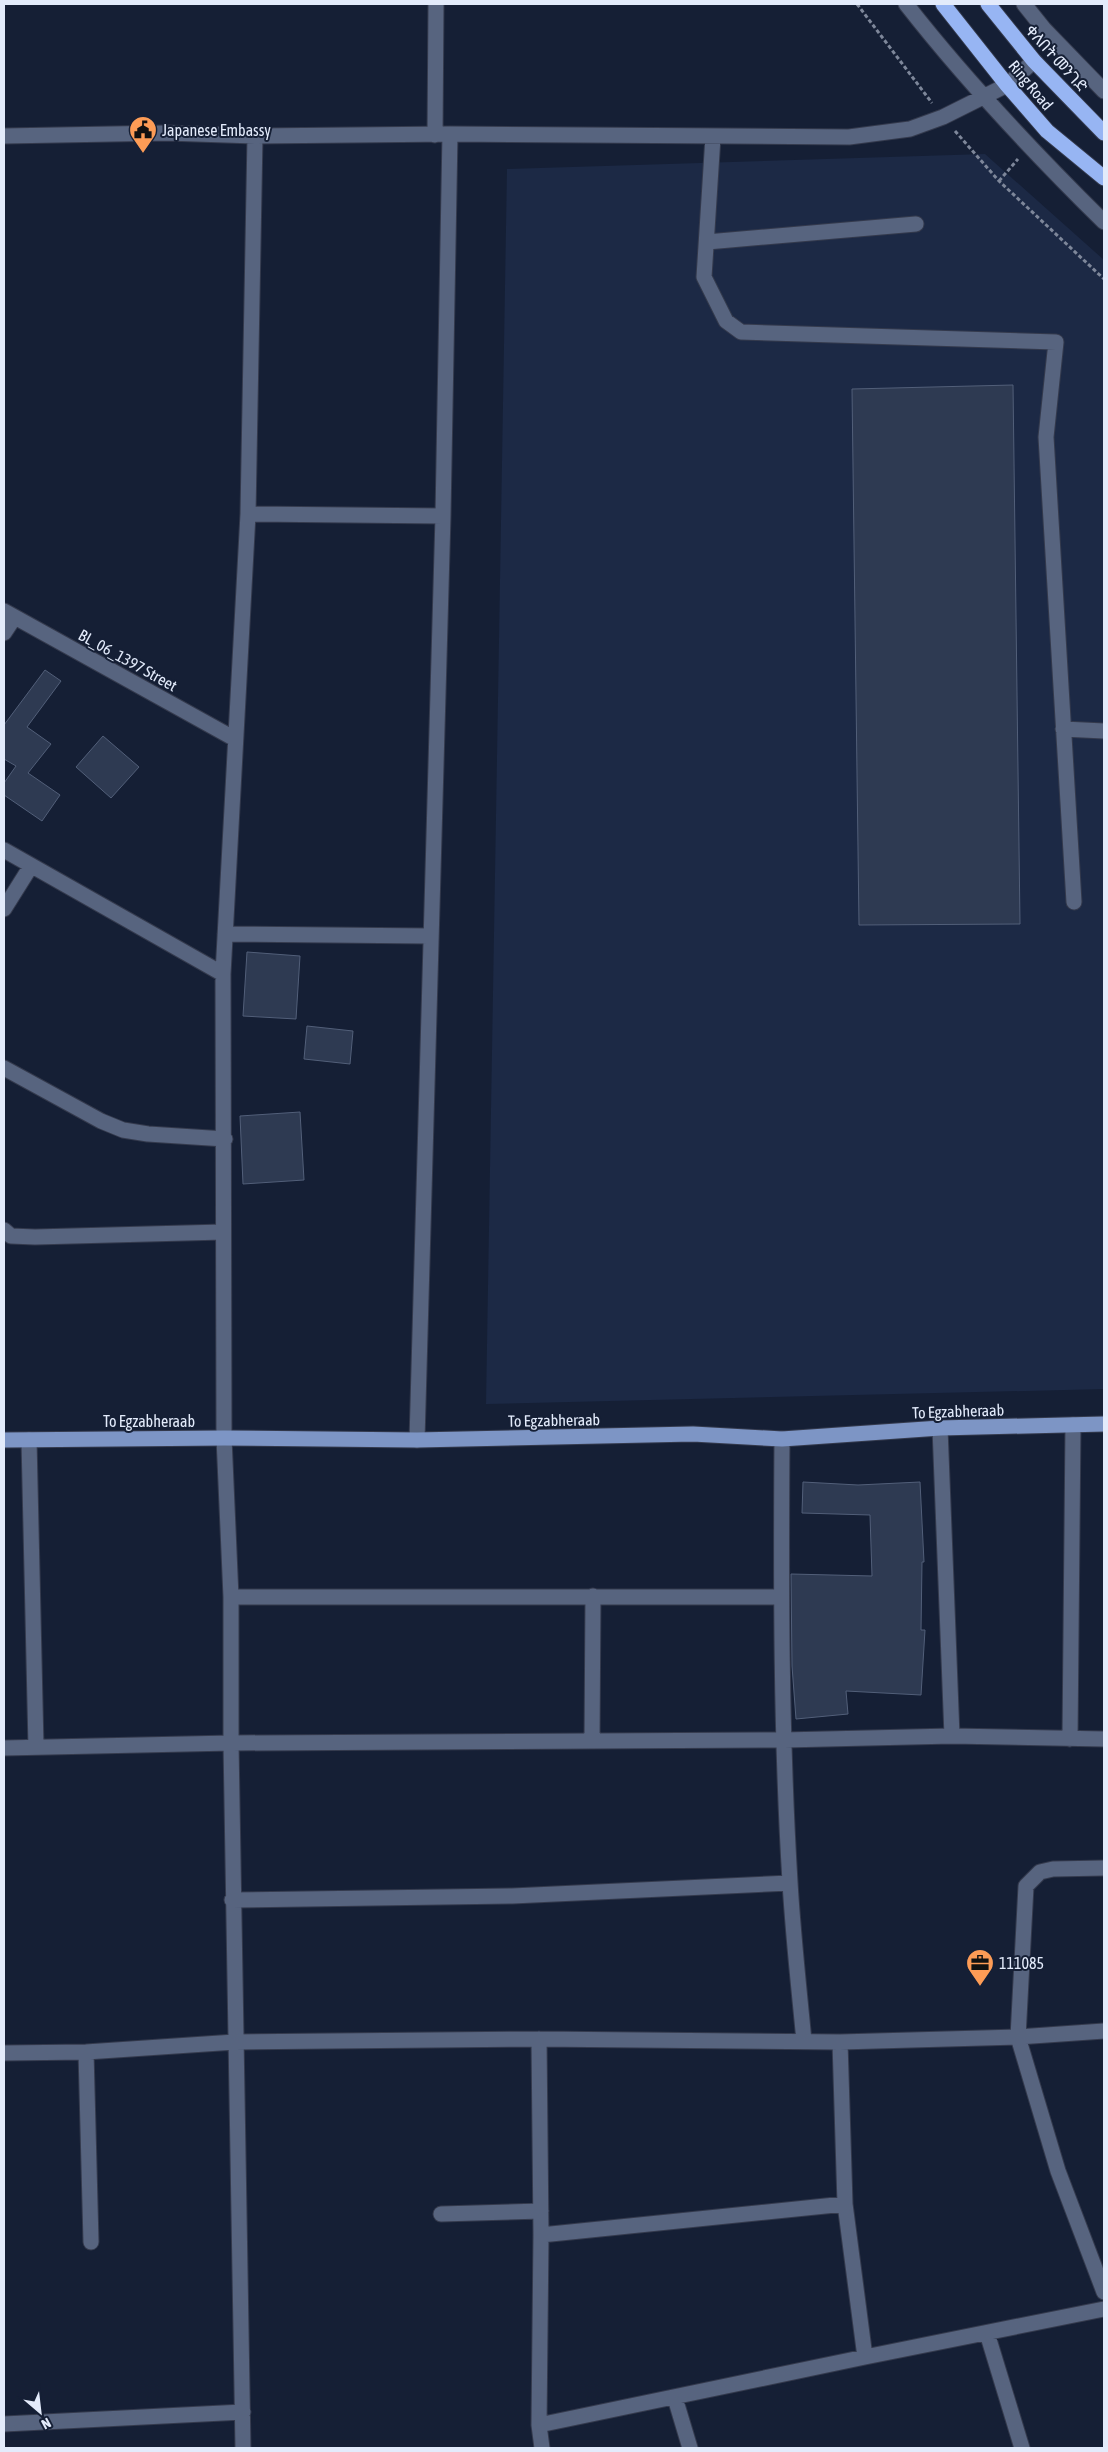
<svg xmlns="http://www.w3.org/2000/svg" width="1108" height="2452" font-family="'Asap Condensed','Noto Sans Ethiopic',sans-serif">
  <rect width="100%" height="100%" fill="#151f35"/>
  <path fill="#1c2945" d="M 985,154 L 1104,260 L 1104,1389 L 486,1404 L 507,169 Z"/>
  <path fill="#2e3a52" stroke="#525f79" d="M 1013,385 L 1020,924 L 859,925 L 852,389 Z
    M 45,670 L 61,681 L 27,727 L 51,744 L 28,773 L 60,795 L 42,821 L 4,795 L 4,783 L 16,766 L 4,759 L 4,725 Z
    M 103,736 L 139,767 L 111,798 L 76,767 Z
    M 247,952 L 300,956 L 296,1019 L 243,1016 Z
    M 307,1026 L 353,1031 L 350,1064 L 304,1059 Z
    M 300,1112 L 304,1180 L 243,1184 L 240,1116 Z
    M 803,1482 L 858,1485 L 920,1482 L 924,1562 L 922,1562 L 921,1630 L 925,1630 L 921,1695 L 846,1691 L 848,1714 L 796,1719 L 792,1666 L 791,1574 L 872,1576 L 870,1515 L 802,1513 Z"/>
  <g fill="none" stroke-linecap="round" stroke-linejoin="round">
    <defs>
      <path id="minor" d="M 906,4 C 967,82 1034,153 1104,222
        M 1024,4 L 1044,29 L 1104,91
        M 450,134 L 849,137 L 910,129 L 943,117 L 1007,85 L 1034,61
        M 435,135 L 436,4
        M 4,136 L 167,133 L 255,136 L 248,514 L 223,974 L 224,1438 L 231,1597 L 231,1743 L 4,1748
        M 255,136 L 450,134 L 443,516 L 417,1440
        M 713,137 L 704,277 L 726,321 L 741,332 L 1056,342 L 1046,437 L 1074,902
        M 707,242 L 916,224
        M 248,514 L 443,516
        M 4,611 L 235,739
        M 4,633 L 14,618
        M 1063,729 L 1104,731
        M 4,850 L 223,974
        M 4,909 L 31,866
        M 225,934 L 430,936
        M 4,1068 L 101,1121 L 123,1130 L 148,1134 L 225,1139
        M 4,1230 L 11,1236 L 35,1237 L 223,1232
        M 940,1428 L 952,1736
        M 782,1439 C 781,1587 781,1735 790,1882 C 793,1935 799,1988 804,2041
        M 29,1440 L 36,1747
        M 231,1597 L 781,1597
        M 1070,1739 L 1073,1425
        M 592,1741 L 593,1596
        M 1104,1868 L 1053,1869 L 1040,1872 L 1026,1886 L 1018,2037 L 1058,2171 L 1104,2292
        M 232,1900 L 512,1896 L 790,1883
        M 539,2039 L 541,2235 L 539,2425 L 865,2357 L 845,2204 L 840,2042
        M 86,2052 L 91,2242
        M 4,2053 L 86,2052 L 235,2042 L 539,2039 L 840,2042 L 1018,2037 L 1104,2031
        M 441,2214 L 541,2211
        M 541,2235 L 845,2204
        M 987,2333 L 1022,2448
        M 865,2357 L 1104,2309
        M 675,2398 L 690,2448
        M 4,2424 L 243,2412
        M 539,2425 L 542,2448
        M 243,2448 L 231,1743 L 784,1740 L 952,1736 L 1104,1739"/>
      <path id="major" d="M 4,1440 L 224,1438 L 417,1440 L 693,1434 L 782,1439 L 940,1428 L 1104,1424"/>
      <path id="highway" d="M 943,4 L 1007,85 L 1047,131 L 1104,178
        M 988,4 L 1034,61 L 1104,133"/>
    </defs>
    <use href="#minor" stroke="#343a4d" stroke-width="17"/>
    <use href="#major" stroke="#343a4d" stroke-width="17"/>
    <use href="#highway" stroke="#343a4d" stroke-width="17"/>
    <path stroke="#7e879a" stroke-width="3" stroke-dasharray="4 2.5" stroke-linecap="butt" d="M 857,4 L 932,103
      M 955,131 L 999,181 L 1104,279
      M 999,181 L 1018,159"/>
    <use href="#minor" stroke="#57647f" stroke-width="15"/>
    <use href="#major" stroke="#7d95c5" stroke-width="15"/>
    <use href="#highway" stroke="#97b5f3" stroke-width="15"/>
  </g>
  <defs>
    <symbol id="civic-pin" viewBox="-11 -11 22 30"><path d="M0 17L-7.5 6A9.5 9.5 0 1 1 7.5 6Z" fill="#fd9c56" stroke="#151f35"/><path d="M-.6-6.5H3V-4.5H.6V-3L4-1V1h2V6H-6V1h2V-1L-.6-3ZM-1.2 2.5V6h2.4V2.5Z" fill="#111"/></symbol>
    <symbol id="office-pin" viewBox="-11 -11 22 30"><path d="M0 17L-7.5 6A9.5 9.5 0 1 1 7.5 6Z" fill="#fd9c56" stroke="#151f35"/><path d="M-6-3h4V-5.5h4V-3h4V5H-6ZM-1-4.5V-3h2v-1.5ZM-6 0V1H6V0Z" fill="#111"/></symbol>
  </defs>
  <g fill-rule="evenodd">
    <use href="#civic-pin" x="127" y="114" width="32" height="43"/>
    <use href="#office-pin" x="964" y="1947" width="32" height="43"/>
  </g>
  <g text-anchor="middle" stroke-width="4" stroke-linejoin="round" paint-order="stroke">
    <g font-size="16" fill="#e3ebfb" stroke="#151f35">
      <text transform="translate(1057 58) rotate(48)" y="6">ቀለበት መንገድ</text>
      <text transform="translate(1031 85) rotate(50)" y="6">Ring Road</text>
      <text transform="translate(128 660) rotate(29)" y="6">BL_06_1397 Street</text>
      <text transform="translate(958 1411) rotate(-2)" y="6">To Egzabheraab</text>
      <text transform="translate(554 1420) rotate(-1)" y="6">To Egzabheraab</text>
      <text x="149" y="1427">To Egzabheraab</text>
    </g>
    <g font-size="16" fill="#e3ebfb" stroke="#151f35" text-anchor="start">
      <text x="162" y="136">Japanese Embassy</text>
      <text x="999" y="1969">111085</text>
    </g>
  </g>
  <rect width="1108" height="2452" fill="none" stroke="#e3ebfb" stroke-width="10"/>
  <g transform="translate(40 2412) rotate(152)" stroke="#151f35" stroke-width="4" paint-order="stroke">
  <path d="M0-4L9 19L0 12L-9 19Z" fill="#e3ebfb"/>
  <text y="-8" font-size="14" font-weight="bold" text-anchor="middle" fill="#e3ebfb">N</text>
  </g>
</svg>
